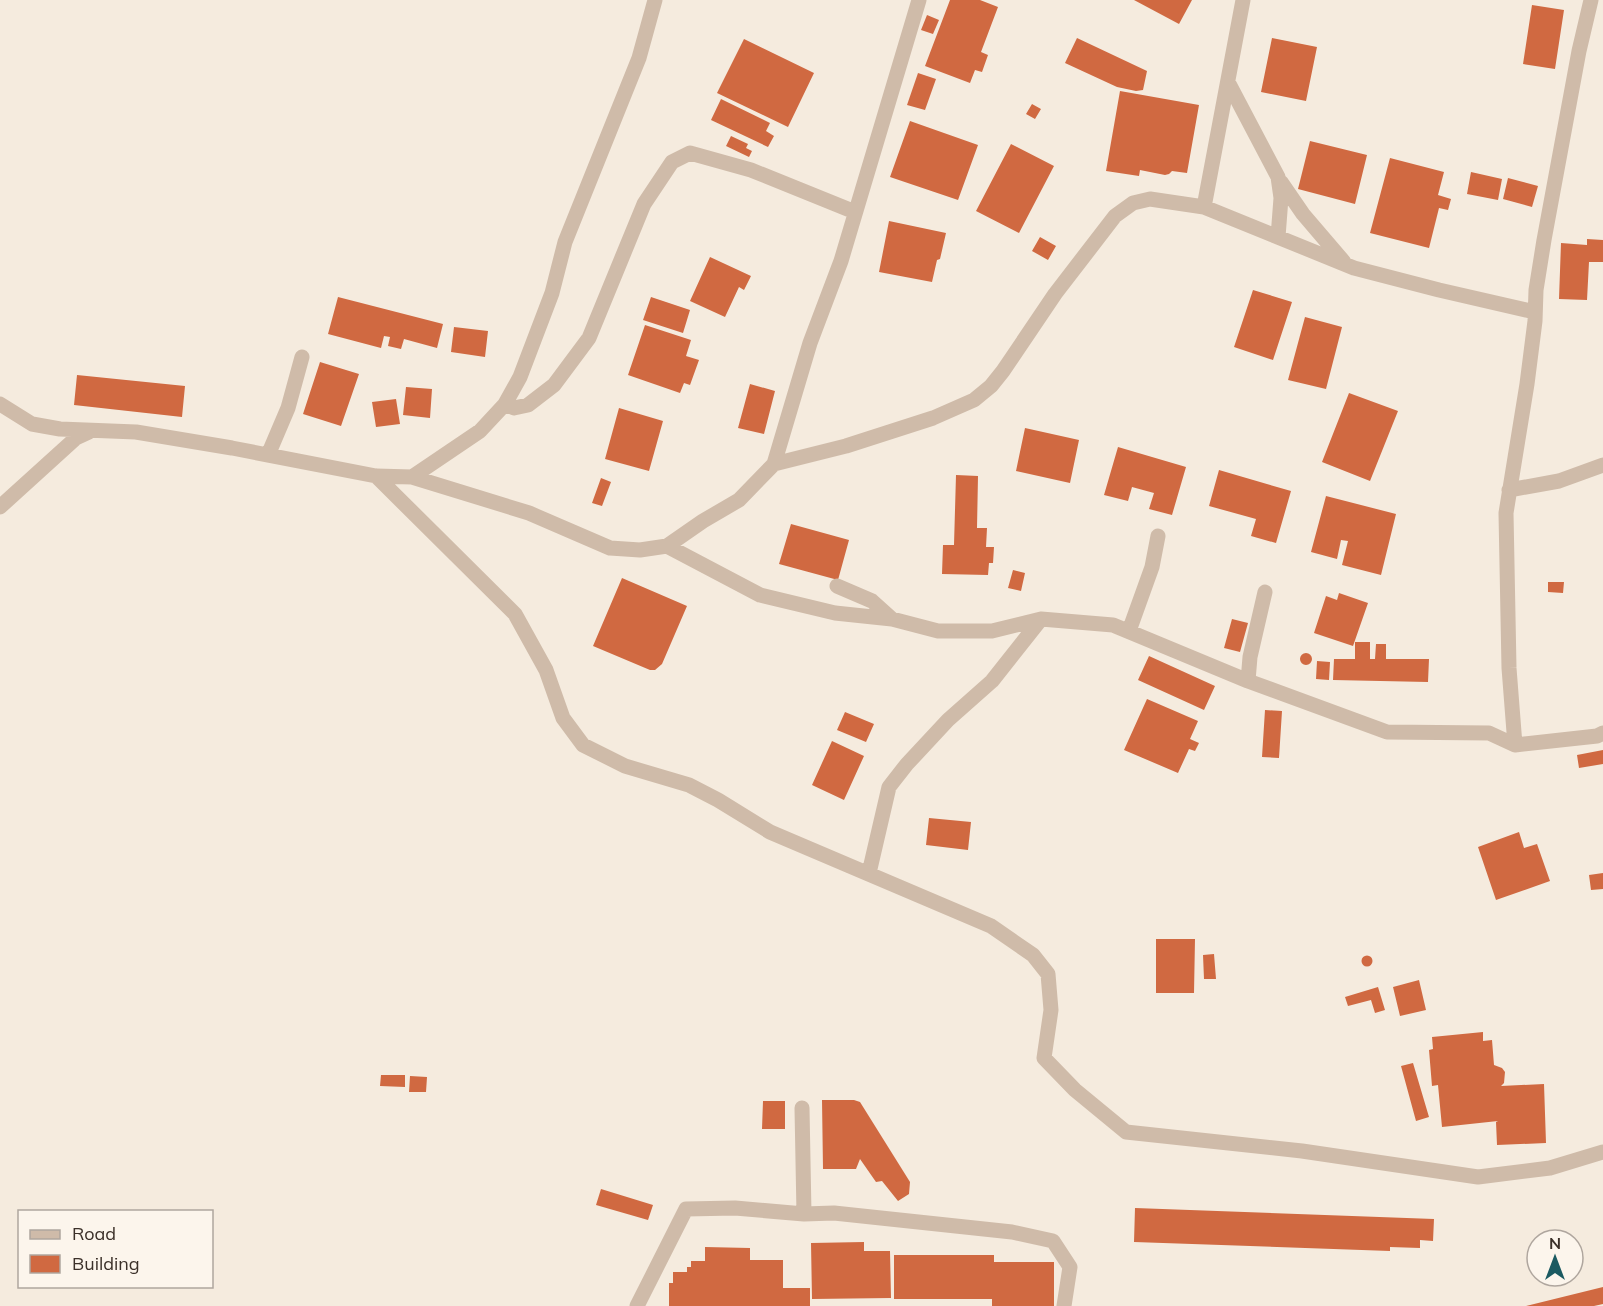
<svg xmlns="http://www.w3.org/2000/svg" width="1603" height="1306" font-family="Mulish,sans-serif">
  <rect width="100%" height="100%" fill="#f5ebde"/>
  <path fill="#d06941" d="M 950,0 L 980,0 L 998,7 L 981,52 L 988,55 L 982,72 L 975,70 L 970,83 L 925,66 Z
    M 1134,0 L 1192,0 L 1179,24 Z
    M 1532,5 L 1564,10 L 1555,69 L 1523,64 Z
    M 927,15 L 939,20 L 933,34 L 921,30 Z
    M 1077,38 L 1147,71 L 1143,90 L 1136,91 L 1117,87 L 1065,63 Z
    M 1272,38 L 1317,47 L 1306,101 L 1261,92 Z
    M 744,39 L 814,73 L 788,127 L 717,93 Z
    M 918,73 L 936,79 L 925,110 L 907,105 Z
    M 1120,91 L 1199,105 L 1187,173 L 1172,171 L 1169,174 L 1165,175 L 1140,170 L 1139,176 L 1106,171 Z
    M 721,99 L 770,123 L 766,131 L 774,136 L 768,147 L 711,120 Z
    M 1032,104 L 1041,109 L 1035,119 L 1026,114 Z
    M 910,121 L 978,145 L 958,200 L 890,177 Z
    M 731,136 L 748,144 L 746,148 L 752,151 L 749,157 L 726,146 Z
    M 1310,141 L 1367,155 L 1355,204 L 1298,189 Z
    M 1011,144 L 1054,166 L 1019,233 L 976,211 Z
    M 1390,158 L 1444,172 L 1438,195 L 1451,199 L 1448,210 L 1439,208 L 1429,248 L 1370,233 Z
    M 1471,172 L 1502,179 L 1498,200 L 1467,194 Z
    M 1508,178 L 1538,186 L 1532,207 L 1503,199 Z
    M 889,221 L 946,233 L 940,259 L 937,260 L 932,282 L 879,272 Z
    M 1040,237 L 1056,246 L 1048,260 L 1032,251 Z
    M 1587,239 L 1603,240 L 1603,262 L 1589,262 L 1587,300 L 1559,299 L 1561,243 L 1587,245 Z
    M 710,257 L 751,276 L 744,290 L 739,287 L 725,317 L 690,301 Z
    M 1253,290 L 1292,302 L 1273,360 L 1234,347 Z
    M 338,297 L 443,324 L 437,348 L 404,339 L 401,349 L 388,346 L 390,337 L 384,336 L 381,348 L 328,334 Z
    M 651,297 L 690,310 L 683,333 L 643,320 Z
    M 1305,317 L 1342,327 L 1326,389 L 1288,380 Z
    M 645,325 L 691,340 L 686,356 L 699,360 L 690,385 L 684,383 L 680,393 L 628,375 Z
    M 454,327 L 488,331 L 485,357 L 451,352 Z
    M 320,362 L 359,374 L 341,426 L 303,414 Z
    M 77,375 L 185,386 L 182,417 L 74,405 Z
    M 750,384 L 775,391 L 764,434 L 738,428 Z
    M 406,387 L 432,389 L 430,418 L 403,415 Z
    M 1349,393 L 1398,411 L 1370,481 L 1322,462 Z
    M 396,399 L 400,424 L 376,427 L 372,402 Z
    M 619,408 L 663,421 L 649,471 L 605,459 Z
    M 1025,428 L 1079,440 L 1070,483 L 1016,471 Z
    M 1118,447 L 1186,467 L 1172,515 L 1149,509 L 1154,493 L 1132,487 L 1128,501 L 1104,495 Z
    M 1219,470 L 1291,491 L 1276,543 L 1251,536 L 1256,519 L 1209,506 Z
    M 956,475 L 978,476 L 977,528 L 987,528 L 986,547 L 994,547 L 993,563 L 989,563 L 988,575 L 942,574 L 943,545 L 954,545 Z
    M 601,478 L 611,482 L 602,506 L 592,503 Z
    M 1326,496 L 1396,514 L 1381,575 L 1342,565 L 1348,541 L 1341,540 L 1337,559 L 1311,552 Z
    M 791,524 L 849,540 L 838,580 L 779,564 Z
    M 1013,570 L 1025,573 L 1021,591 L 1008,588 Z
    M 622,578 L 687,606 L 662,664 L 655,670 L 650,670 L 593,646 Z
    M 1548,582 L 1564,582 L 1563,593 L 1548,592 Z
    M 1339,593 L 1368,603 L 1353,646 L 1314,633 L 1326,596 L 1337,600 Z
    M 1232,619 L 1248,623 L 1240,652 L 1224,648 Z
    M 1355,642 L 1370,642 L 1370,659 L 1375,659 L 1376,644 L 1386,644 L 1386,659 L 1429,659 L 1428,682 L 1333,680 L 1334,659 L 1355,659 Z
    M1300 659a6 6 0 1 1 12 0a6 6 0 1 1-12 0Z
    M 1149,656 L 1215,686 L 1204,710 L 1138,680 Z
    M 1317,661 L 1330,662 L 1329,680 L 1316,679 Z
    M 1147,699 L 1198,721 L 1190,739 L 1199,743 L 1195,751 L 1189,749 L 1178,773 L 1124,750 Z
    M 1265,710 L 1282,711 L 1279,758 L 1262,757 Z
    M 845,712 L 874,724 L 866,742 L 837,730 Z
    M 832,741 L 864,756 L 844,800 L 812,785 Z
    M 1603,750 L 1603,764 L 1579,768 L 1577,755 Z
    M 929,818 L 971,822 L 968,850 L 926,845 Z
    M 1519,832 L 1524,848 L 1537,844 L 1550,881 L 1496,900 L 1478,847 Z
    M 1603,873 L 1603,889 L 1591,890 L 1589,875 Z
    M 1156,939 L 1195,939 L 1194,993 L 1156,993 Z
    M 1214,954 L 1216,979 L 1204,979 L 1203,955 Z
    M1361.5 961a5.5 5.5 0 1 1 11 0a5.5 5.5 0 1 1-11 0Z
    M 1419,980 L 1426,1010 L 1400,1016 L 1393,987 Z
    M 1378,987 L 1385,1010 L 1375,1013 L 1371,1000 L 1348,1006 L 1345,997 Z
    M 1483,1032 L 1483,1041 L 1492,1040 L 1494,1065 L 1502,1068 L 1505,1072 L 1504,1083 L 1501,1086 L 1544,1084 L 1546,1143 L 1497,1145 L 1496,1122 L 1498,1121 L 1442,1127 L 1438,1085 L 1432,1086 L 1429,1050 L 1433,1049 L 1432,1037 Z
    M 1413,1063 L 1429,1117 L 1416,1121 L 1401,1066 Z
    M 381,1075 L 405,1075 L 405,1087 L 380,1086 Z
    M 410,1076 L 427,1077 L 426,1092 L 409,1092 Z
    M 822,1100 L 854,1100 L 860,1102 L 910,1182 L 909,1194 L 898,1201 L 882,1181 L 876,1182 L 860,1159 L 856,1169 L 823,1169 Z
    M 763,1101 L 785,1101 L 785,1129 L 762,1129 Z
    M 601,1189 L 653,1205 L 648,1220 L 596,1205 Z
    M 1135,1208 L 1434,1219 L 1433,1241 L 1420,1240 L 1420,1248 L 1390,1247 L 1390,1251 L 1134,1242 Z
    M 864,1242 L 864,1251 L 890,1251 L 891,1298 L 812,1299 L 811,1243 Z
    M 705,1247 L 750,1248 L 750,1260 L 783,1260 L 783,1288 L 810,1288 L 810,1306 L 669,1306 L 669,1283 L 673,1283 L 673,1272 L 687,1272 L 687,1267 L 691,1267 L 691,1261 L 705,1261 Z
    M 894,1255 L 994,1255 L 994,1262 L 1054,1262 L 1054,1306 L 992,1306 L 992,1299 L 894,1299 Z
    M 1603,1287 L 1603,1304 L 1594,1306 L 1526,1306 Z"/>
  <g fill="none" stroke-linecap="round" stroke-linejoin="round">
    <path stroke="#cfbba9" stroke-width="15" d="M 802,1108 L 804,1214
      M 637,1306 L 686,1209 L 735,1208 L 804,1214 L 834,1213 L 1012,1232 L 1053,1241 L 1070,1267 L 1064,1306"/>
    <path stroke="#cfbba9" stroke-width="15" d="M 1228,82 L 1278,177 L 1281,198 L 1278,237
      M 1281,182 L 1303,214 L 1344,262
      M 1204,207 L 1243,0
      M 0,404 L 32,424 L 60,429 L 136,432 L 232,448 L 376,476 L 412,477 L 529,513 L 610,548 L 640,550 L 667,546 L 703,521 L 739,500 L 774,464 L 810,343 L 841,261 L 919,0
      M 505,404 L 514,408 L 528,405 L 554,385 L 589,338 L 644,204 L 672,162 L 690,153 L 751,170 L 855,212
      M 268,455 L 288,408 L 302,357
      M 774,464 L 846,446 L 933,418 L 974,400 L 991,386 L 1003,371 L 1055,294 L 1115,216 L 1133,203 L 1150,199 L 1204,207 L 1354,268 L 1439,290 L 1535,312
      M 376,476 L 515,614 L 546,670 L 563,718 L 583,745 L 625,766 L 689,785 L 718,800 L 770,832 L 991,926 L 1033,955 L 1048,974 L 1051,1010 L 1044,1058 L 1075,1090 L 1126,1132 L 1302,1151 L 1478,1177 L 1550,1168 L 1603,1152
      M 412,477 L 480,431 L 505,404 L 520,377 L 552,293 L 565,242 L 639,58 L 655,0
      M 1509,490 L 1559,481 L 1603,465
      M 0,507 L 76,438 L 89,432
      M 667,546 L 760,595 L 835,613 L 892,619 L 938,631 L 992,631 L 1041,619 L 1113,625 L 1248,681 L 1387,732 L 1489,733 L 1515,745 L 1597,736 L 1603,733
      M 837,586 L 872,601 L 892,619
      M 1129,631 L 1152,567 L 1158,536
      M 1248,681 L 1250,657 L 1265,592
      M 1515,745 L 1509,668 L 1506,513 L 1527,384 L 1535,321 L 1536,290 L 1544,240 L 1579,51 L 1591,0
      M 869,873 L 889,787 L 907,764 L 948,720 L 992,681 L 1041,619"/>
  </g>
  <rect x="18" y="1210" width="195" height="78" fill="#fcf5ec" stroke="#afa69e" stroke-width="1.5"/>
  <rect x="30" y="1230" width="30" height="9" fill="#cfbba9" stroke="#afa69e" stroke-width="1.5"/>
  <text x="72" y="1240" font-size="18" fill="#3b3029">Road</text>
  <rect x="30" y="1255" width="30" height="18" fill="#d06941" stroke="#afa69e" stroke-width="1.5"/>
  <text x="72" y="1270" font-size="18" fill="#3b3029">Building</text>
  <g transform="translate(1555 1258)"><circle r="28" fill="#fcf5ec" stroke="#afa69e" stroke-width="1.5"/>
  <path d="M0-4.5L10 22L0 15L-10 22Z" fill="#1b5a61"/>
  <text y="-9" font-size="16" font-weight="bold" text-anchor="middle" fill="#3b3029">N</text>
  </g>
</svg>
